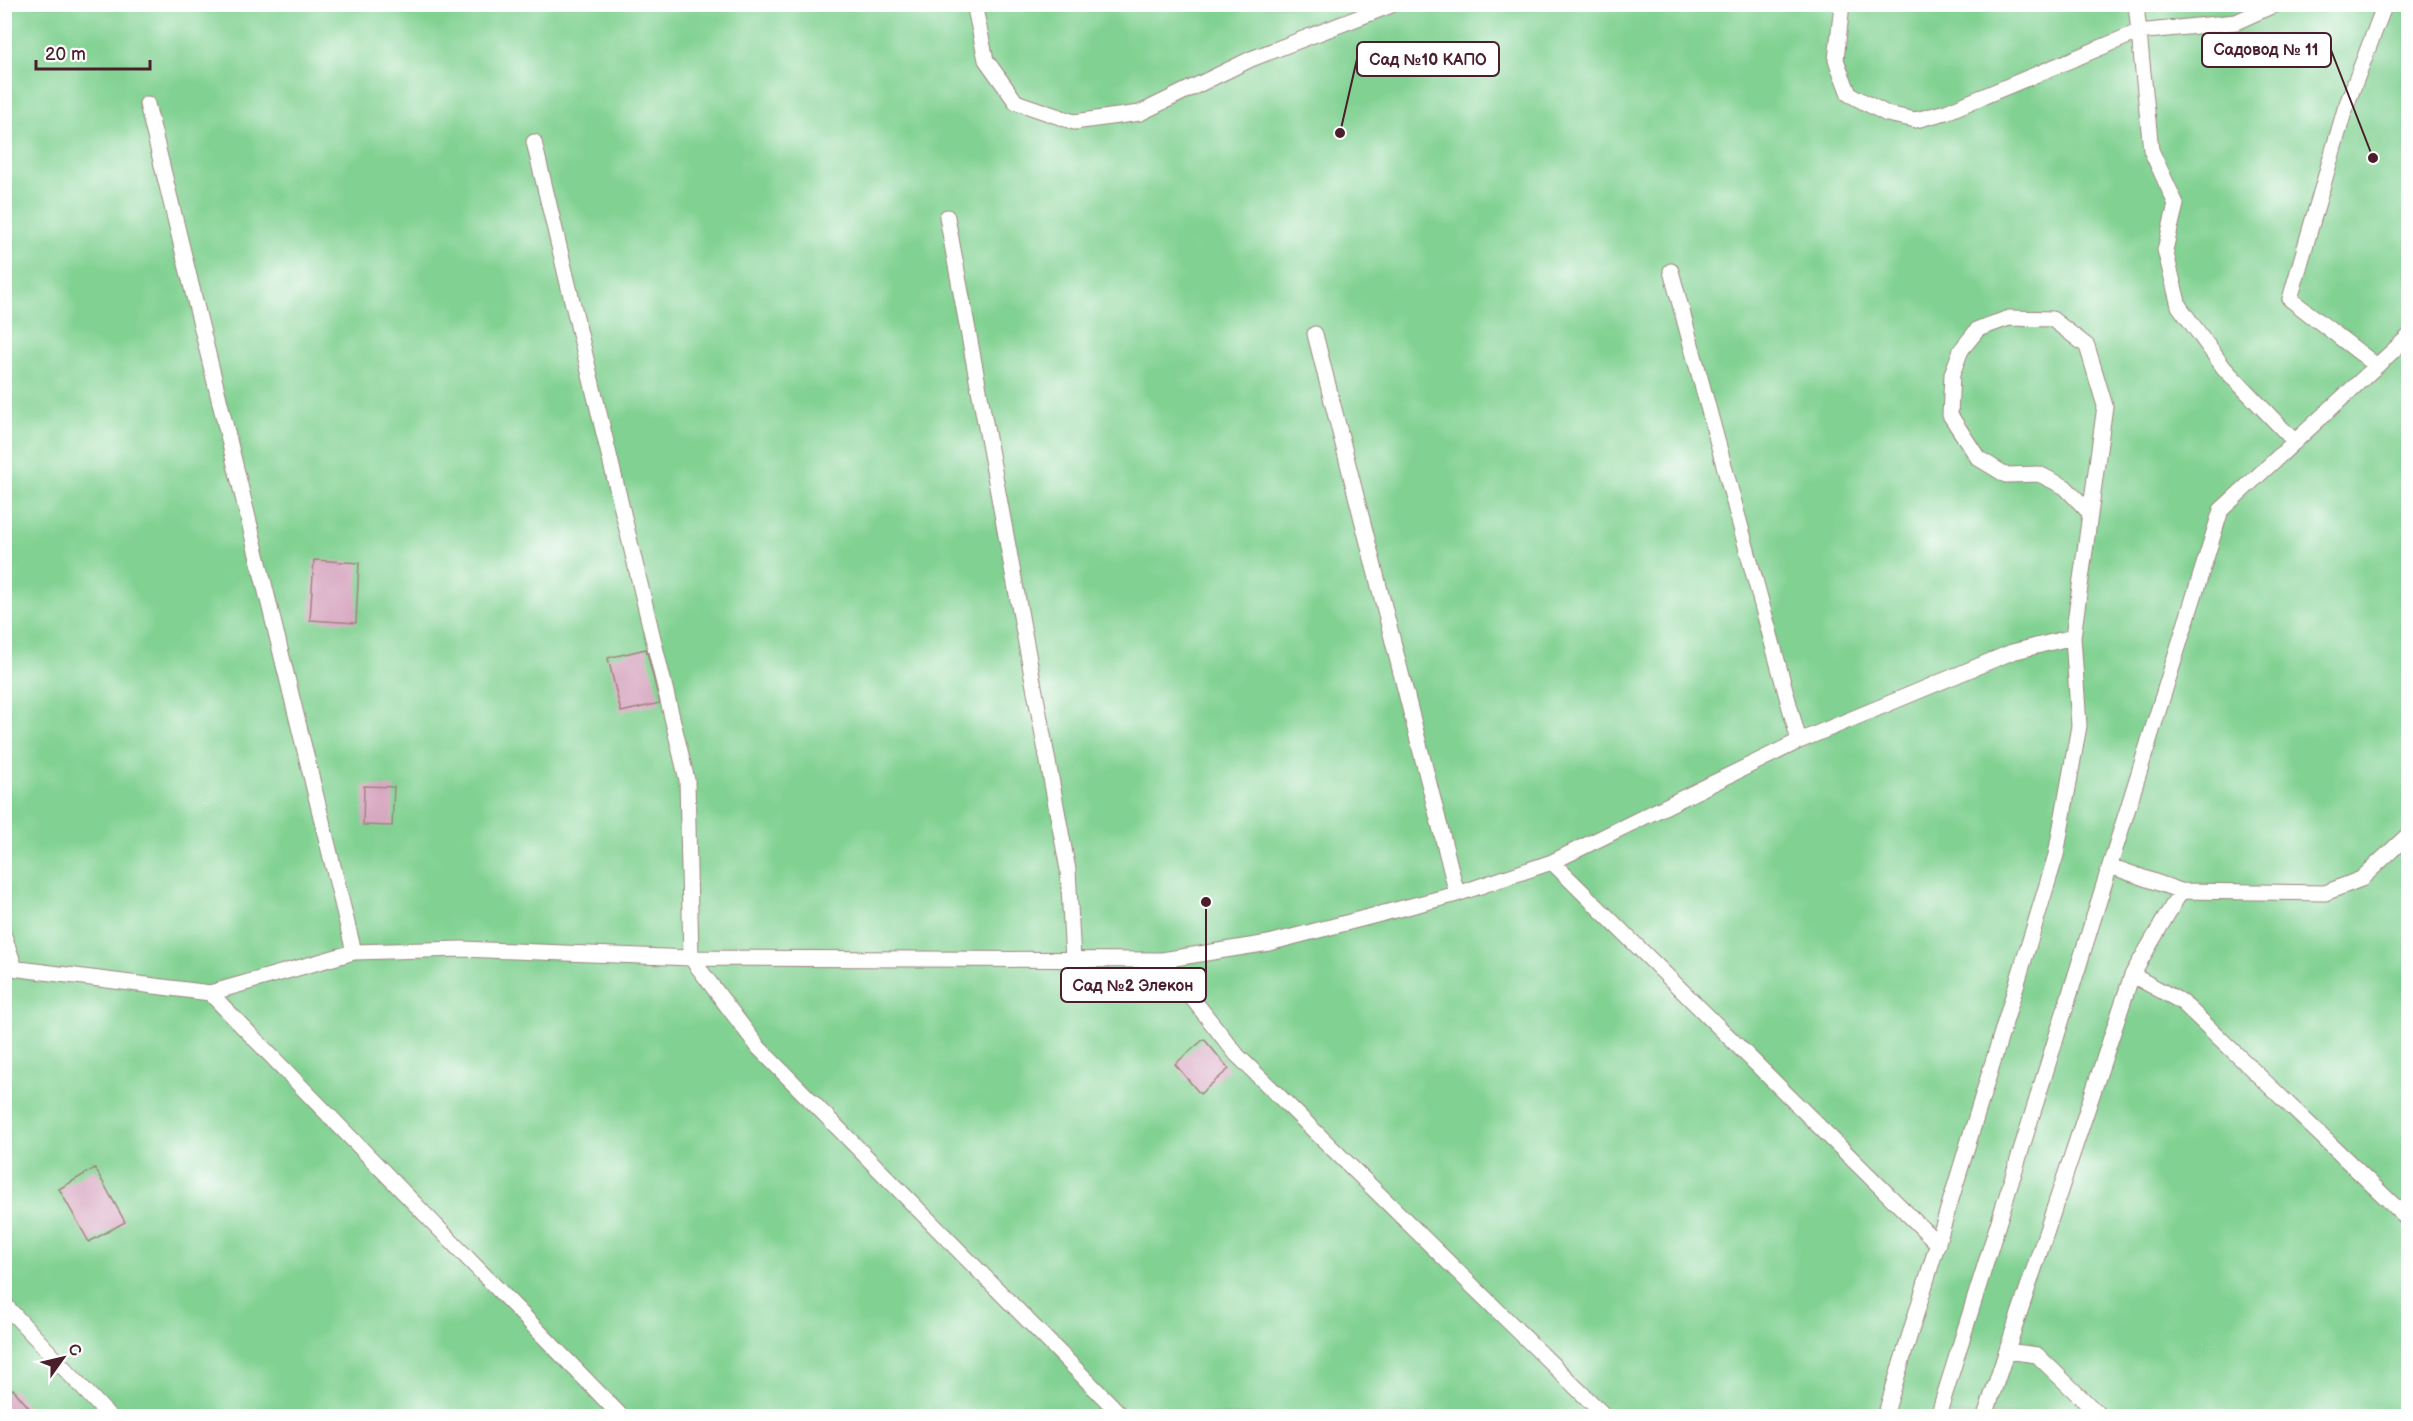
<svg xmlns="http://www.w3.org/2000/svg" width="2413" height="1421" font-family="'Balsamiq Sans',sans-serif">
  <rect width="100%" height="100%" fill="#fff"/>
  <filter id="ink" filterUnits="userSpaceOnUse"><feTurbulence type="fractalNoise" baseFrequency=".0167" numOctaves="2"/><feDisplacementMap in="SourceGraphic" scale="12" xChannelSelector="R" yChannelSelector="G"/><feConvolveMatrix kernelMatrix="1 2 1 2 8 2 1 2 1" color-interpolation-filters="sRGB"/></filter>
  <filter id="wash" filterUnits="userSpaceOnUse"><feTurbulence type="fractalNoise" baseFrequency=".008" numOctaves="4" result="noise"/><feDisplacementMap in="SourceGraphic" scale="24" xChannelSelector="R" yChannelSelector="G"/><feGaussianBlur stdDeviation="1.35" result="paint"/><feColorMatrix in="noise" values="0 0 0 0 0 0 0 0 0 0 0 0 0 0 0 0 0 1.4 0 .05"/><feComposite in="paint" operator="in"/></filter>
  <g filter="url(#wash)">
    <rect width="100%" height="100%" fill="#f4e9d3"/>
    <path fill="#81d192" stroke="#66785e" stroke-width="1.5" d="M 5,5 L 2408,5 L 2408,1416 L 5,1416 Z"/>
    <g id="blocks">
      <path fill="#d8a7c1" d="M 314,560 L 359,563 L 356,623 L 310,620 Z
        M 646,649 L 660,703 L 621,712 L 608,658 Z
        M 364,786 L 394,787 L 392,826 L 363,825 Z
        M 1204,1039 L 1229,1069 L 1200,1094 L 1175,1064 Z
        M 95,1168 L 125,1222 L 89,1242 L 59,1189 Z
        M 13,1389 L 36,1416 L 4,1416 L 4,1396 Z"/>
    </g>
  </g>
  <g filter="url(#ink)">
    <use href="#blocks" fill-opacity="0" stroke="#9f847f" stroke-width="1.5"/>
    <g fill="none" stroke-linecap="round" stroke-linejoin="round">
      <defs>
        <path id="lane" d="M 974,4 L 986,60 L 1016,102 L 1074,122 L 1140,113 L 1251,59 L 1394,4
          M 1842,4 L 1836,60 L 1849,94 L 1887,114 L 1916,120 L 1946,112 L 2138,32 L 2236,22 L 2276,4
          M 2136,4 L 2151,150 L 2176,204 L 2165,250 L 2179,306 L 2224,368 L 2295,442
          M 147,104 L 354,952
          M 534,142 L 687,780 L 691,958 L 759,1048 L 1122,1416
          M 947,217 L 1068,870 L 1073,960
          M 1671,271 L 1799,741
          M 1315,334 L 1457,894
          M 2377,366 L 2290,299 L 2345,109 L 2385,4
          M 1552,862 L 1938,1244
          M 2110,866 L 2181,891 L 2325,893 L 2361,879 L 2408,835
          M 4,936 L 15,968
          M 1162,960 L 1237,1055 L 1605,1416
          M 4,967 L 210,993 L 354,952 L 462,949 L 691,958 L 1162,960 L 1269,943 L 1457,894 L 1552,862 L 1799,741 L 2012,652 L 2073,637
          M 2132,975 L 2182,1002 L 2408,1219
          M 210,993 L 621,1416
          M 4,1304 L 109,1416
          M 2007,1351 L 2037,1355 L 2100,1416
          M 1885,1416 L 2056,855 L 2079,726 L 2073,637 L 2105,406 L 2087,346 L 2052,319 L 2009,318 L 1978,329 L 1961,350 L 1952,374 L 1950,415 L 1978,458 L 2006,475 L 2039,474 L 2065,487 L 2090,513
          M 1938,1416 L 2221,510 L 2408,337
          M 1985,1416 L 2132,975 L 2181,891"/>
      </defs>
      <use href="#lane" stroke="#9f847f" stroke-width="17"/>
      <use href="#lane" stroke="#fff" stroke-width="15"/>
    </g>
  </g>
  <path fill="none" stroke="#4a1f2b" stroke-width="2" d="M2373 158L2331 50M1340 133L1357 59M1206 902L1206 985"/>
  <g fill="#4a1f2b" stroke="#fff" stroke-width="2">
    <circle cx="2373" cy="158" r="6"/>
    <circle cx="1340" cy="133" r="6"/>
    <circle cx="1206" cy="902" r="6"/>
  </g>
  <g fill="#fff" stroke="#4a1f2b" stroke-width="2">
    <rect x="2202" y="33" width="129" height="34" rx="6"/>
    <rect x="1357" y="42" width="142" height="34" rx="6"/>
    <rect x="1061" y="968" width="145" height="34" rx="6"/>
  </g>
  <g font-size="16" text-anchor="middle" font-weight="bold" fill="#4a1f2b">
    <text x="2266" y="55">Садовод № 11</text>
    <text x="1428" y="65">Сад №10 КАПО</text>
    <text x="1133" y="991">Сад №2 Элекон</text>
  </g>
  <rect width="2413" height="1421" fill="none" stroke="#fff" stroke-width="24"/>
  <g transform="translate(63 1358) rotate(56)" stroke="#ffffff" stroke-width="4.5" paint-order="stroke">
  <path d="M0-4.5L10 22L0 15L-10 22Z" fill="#4a1f2b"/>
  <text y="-9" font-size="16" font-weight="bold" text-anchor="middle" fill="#4a1f2b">С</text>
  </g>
  <path d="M36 60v9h114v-9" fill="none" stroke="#4a1f2b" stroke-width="3"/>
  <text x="45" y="60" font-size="18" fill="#4a1f2b" stroke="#ffffff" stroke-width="4.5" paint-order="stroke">20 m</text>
</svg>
